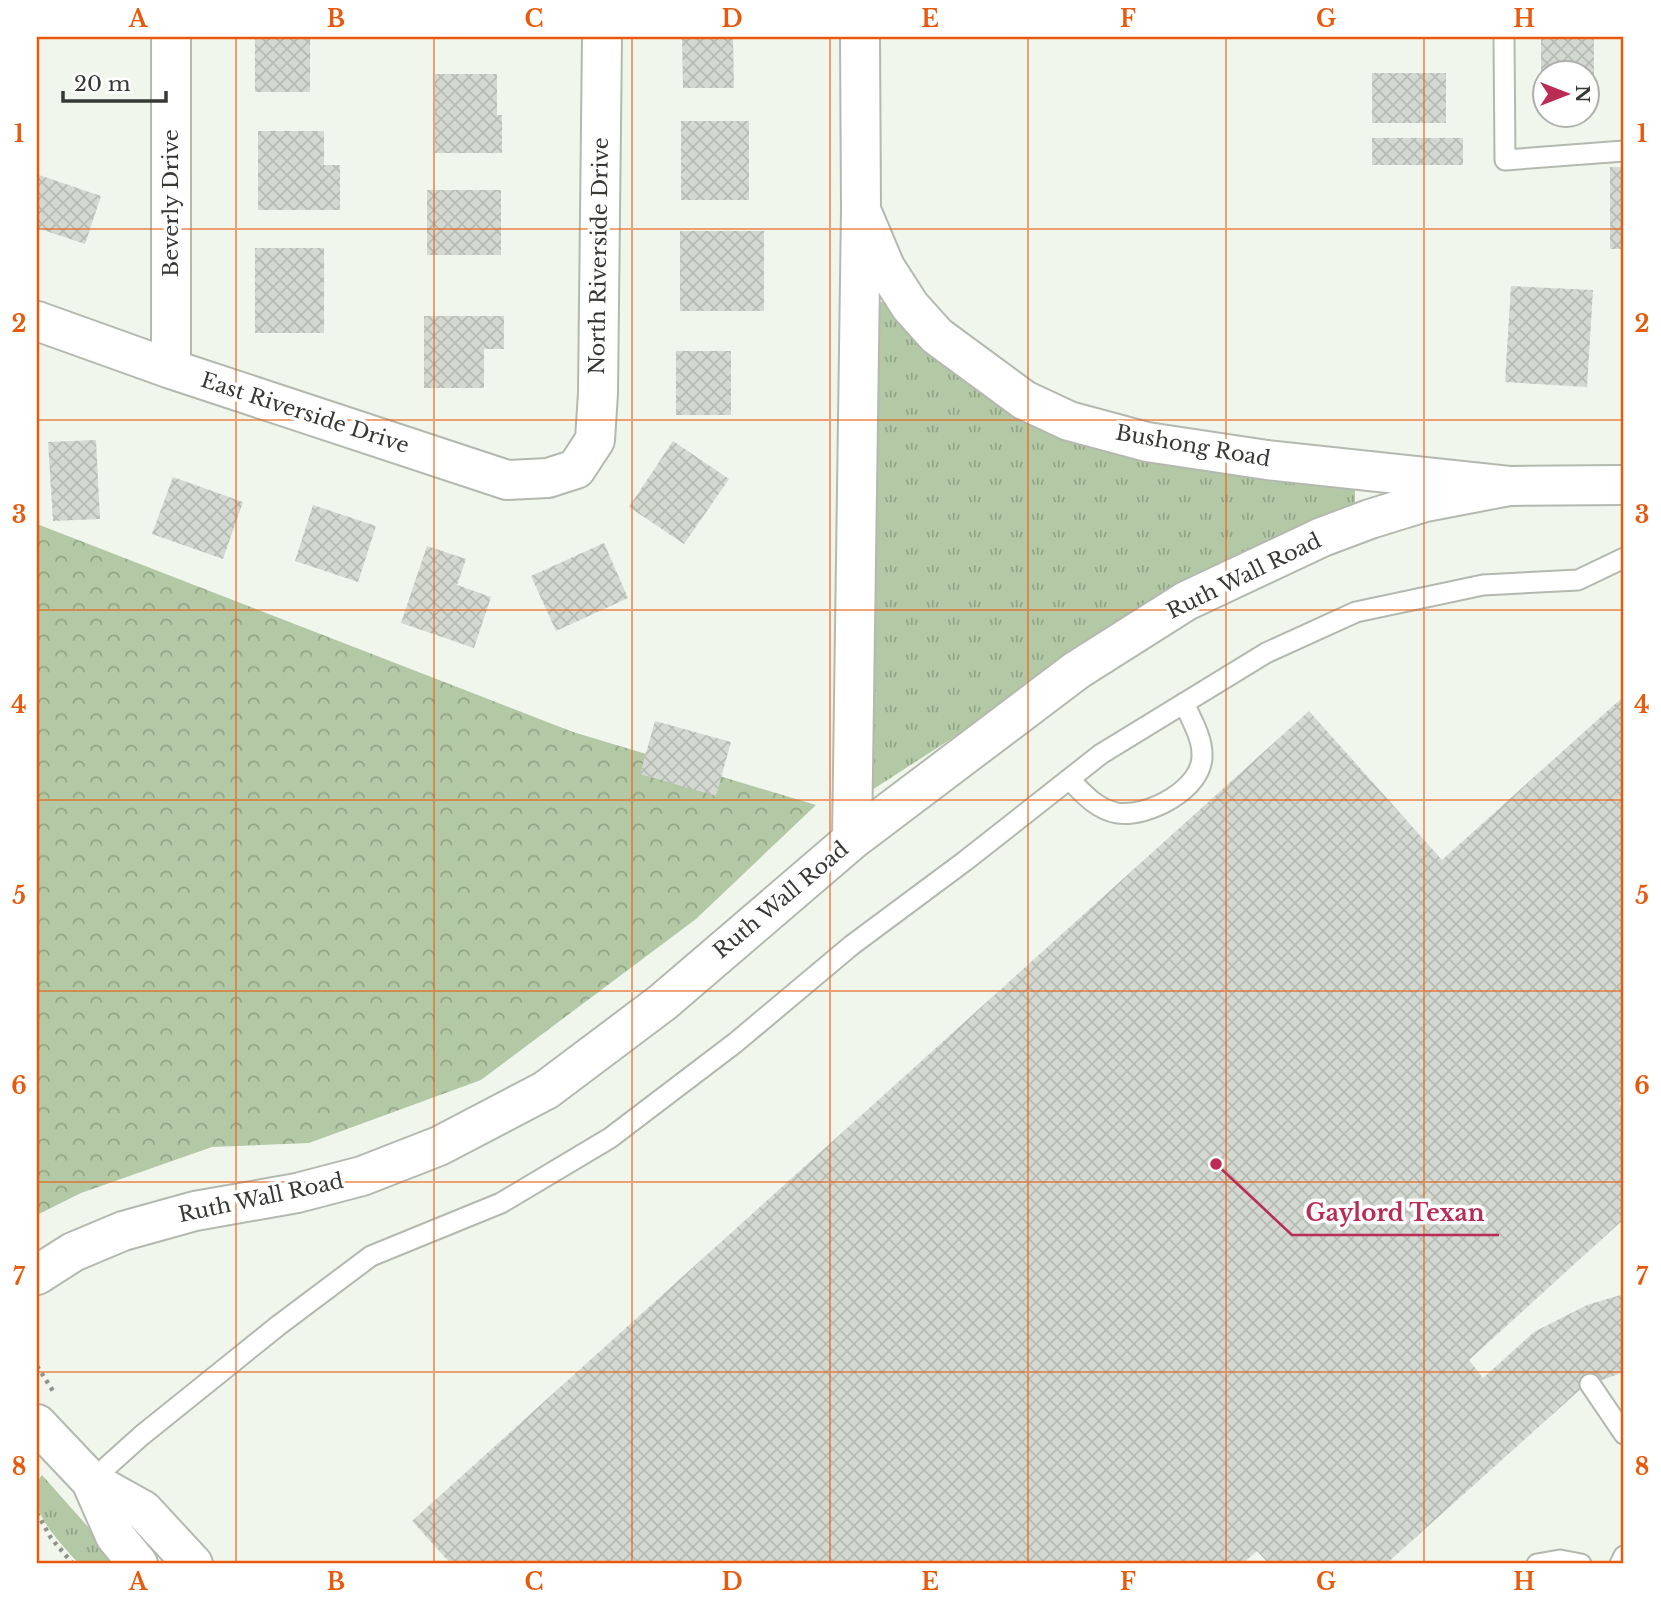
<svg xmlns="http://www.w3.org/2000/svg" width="1661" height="1601" font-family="'Libre Baskerville',serif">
  <defs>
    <pattern id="grass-tufts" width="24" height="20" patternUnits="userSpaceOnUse" patternTransform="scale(1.75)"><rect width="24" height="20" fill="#b3c9a5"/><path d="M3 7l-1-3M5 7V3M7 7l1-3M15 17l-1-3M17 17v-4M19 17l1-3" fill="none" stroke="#92a487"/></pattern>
    <pattern id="forest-crowns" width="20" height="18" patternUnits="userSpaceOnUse" patternTransform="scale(1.75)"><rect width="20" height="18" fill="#b3c9a5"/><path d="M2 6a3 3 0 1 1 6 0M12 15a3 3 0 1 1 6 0" fill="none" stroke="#92a487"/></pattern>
    <pattern id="building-cross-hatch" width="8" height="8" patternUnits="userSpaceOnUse" patternTransform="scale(1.75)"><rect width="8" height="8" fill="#d3d9d0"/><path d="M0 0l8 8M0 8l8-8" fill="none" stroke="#b6bbb3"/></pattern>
  </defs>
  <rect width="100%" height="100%" fill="#f0f6ec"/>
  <path fill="url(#grass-tufts)" d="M 872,302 L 891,302 L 1027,421 L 1355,484 L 1355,503 L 1251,550 L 1119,622 L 954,737 L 872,790 Z
    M 42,1475 L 121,1564 L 79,1564 C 61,1543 19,1504 42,1475 Z"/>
  <path fill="url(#forest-crowns)" d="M 37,524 L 573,732 L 816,805 L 696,919 L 481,1080 L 309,1143 L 212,1147 L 81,1193 L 37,1215 Z"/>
  <path fill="url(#building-cross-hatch)" d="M 255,37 L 310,37 L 310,92 L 255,92 Z
    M 682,37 L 733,37 L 734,88 L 683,88 Z
    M 1541,37 L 1594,37 L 1594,101 L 1588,101 L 1588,74 L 1546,74 L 1546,101 L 1541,101 Z
    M 1372,73 L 1446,73 L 1446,123 L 1372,123 Z
    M 435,74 L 497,74 L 497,115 L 502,115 L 502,153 L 435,153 Z
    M 681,121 L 749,121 L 749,200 L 681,200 Z
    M 258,131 L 324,131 L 324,165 L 340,165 L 340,210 L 258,210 Z
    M 1372,138 L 1463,138 L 1463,165 L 1372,165 Z
    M 1610,167 L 1624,167 L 1624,249 L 1610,249 Z
    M 39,175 L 101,196 L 85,244 L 37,228 L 37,183 Z
    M 427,190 L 501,190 L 501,255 L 427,255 Z
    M 680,231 L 764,231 L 764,311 L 680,311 Z
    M 255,248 L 324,248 L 324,333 L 255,333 Z
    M 1511,286 L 1593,290 L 1587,387 L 1505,382 Z
    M 424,316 L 504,316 L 504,349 L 484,349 L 484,388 L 424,388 Z
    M 676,351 L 731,351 L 731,415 L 676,415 Z
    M 96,440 L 100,519 L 53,521 L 48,442 Z
    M 673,441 L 729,479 L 684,544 L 629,507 Z
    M 173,477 L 243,502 L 223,559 L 152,534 Z
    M 313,505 L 376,526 L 358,582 L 295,561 Z
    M 604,543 L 628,598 L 556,631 L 531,576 Z
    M 427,546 L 466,559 L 457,585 L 491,597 L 474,648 L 401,623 Z
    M 1624,696 L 1624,1099 L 1619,1103 L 1624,1109 L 1624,1219 L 1469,1360 L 1483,1378 L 1534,1332 L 1587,1305 L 1624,1294 L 1624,1372 L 1583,1387 L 1386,1564 L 1269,1564 L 1257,1551 L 1242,1564 L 451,1564 L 412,1521 L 1309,711 L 1442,860 Z
    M 655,721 L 731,742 L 716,796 L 640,774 Z"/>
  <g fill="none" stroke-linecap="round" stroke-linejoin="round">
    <defs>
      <path id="service" d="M 1504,37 L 1505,160 L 1624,151
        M 1069,779 C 1083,793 1096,809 1117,813 C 1147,818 1204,789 1202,754 C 1202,737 1191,719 1184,703
        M 1590,1384 L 1624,1434
        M 91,1481 L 141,1436 L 279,1325 L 371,1256 L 501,1203 L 610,1138 L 735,1043 L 852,945 L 965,861 L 1101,754 L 1266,653 L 1356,612 L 1483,585 L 1578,580 L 1624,558
        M 1537,1564 L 1560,1560 L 1581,1564
        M 1620,1564 L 1624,1556"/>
      <path id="minor" d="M 171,37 L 171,369
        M 861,210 L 885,267 L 910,306 L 937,336 L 1024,400 L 1069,421 L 1147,442 L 1267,460 L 1509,486 L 1624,485
        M 37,321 L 171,369 L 507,480 L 548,478 L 576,469 L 595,440 L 598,393 L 602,37
        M 852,840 L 861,210 L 860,37
        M 37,1275 L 73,1252 L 123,1231 L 195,1211 L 297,1193 L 362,1176 L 439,1146 L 546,1090 L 663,1002 L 852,840 L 1077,670 L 1186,601 L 1322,537 L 1370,519 L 1425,502 L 1509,486"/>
      <path id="tertiary" d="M 37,1424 L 91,1481 L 143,1510 L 193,1564
        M 91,1481 L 115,1536 L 138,1564"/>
    </defs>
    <use href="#service" stroke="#b4b9b0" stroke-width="23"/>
    <use href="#minor" stroke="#b4b9b0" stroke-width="42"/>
    <use href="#tertiary" stroke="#b4b9b0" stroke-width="42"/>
    <path stroke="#8f938c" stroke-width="4.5" stroke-dasharray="3.5 5" stroke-linecap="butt" d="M 37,1366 L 53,1391
      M 37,1513 L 51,1538 L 73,1564"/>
    <use href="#service" stroke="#fff" stroke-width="19"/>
    <use href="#minor" stroke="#fff" stroke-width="38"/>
    <use href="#tertiary" stroke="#fff" stroke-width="38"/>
  </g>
  <path fill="none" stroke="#e8590c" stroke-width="2" stroke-opacity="0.55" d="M 236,37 L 236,1564M 434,37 L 434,1564M 632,37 L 632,1564M 830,37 L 830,1564M 1028,37 L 1028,1564M 1226,37 L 1226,1564M 1424,37 L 1424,1564M 37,229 L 1624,229M 37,420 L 1624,420M 37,610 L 1624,610M 37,800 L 1624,800M 37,991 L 1624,991M 37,1182 L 1624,1182M 37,1372 L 1624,1372"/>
  <g text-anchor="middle" stroke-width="7" stroke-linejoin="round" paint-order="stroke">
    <g font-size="21" fill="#373935" stroke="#fff">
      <text transform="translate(171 203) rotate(-90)" y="7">Beverly Drive</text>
      <text transform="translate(599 256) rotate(-89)" y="7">North Riverside Drive</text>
      <text transform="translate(305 413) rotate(18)" y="7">East Riverside Drive</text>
      <text transform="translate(1193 446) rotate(10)" y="7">Bushong Road</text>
      <text transform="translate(1244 576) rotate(-26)" y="7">Ruth Wall Road</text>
      <text transform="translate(781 900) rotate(-40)" y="7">Ruth Wall Road</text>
      <text transform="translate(261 1198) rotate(-12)" y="7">Ruth Wall Road</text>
    </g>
  </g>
  <path fill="none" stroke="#ba2b56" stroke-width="2.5" d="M1216 1164L1292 1235H1499"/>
  <circle fill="#ba2b56" stroke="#fff" stroke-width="2.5" cx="1216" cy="1164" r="7"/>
  <g font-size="23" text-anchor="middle" font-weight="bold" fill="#ba2b56" stroke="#fff" stroke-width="7" stroke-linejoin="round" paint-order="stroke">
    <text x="1395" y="1221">Gaylord Texan</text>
  </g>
  <rect width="1661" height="1601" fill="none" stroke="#ffffff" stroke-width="77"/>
  <g transform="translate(1566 94) rotate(90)"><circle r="33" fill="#ffffff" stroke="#afb0ae" stroke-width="2"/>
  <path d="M0-5L12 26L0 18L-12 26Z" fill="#ba2b56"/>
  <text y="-10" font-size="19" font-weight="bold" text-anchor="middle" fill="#373935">N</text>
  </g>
  <path d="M63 91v10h103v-10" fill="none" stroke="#373935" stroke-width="3.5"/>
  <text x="74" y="91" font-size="21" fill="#373935" stroke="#ffffff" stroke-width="5" paint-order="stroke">20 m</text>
  <rect x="38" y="38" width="1584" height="1524" fill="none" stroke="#e8590c" stroke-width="2.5"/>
  <g font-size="23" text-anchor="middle" font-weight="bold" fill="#e8590c">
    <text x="138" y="27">A</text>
    <text x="336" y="27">B</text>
    <text x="534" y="27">C</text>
    <text x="732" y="27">D</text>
    <text x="930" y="27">E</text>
    <text x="1128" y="27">F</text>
    <text x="1326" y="27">G</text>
    <text x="1524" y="27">H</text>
    <text x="19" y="142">1</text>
    <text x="1642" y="142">1</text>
    <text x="19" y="332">2</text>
    <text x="1642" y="332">2</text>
    <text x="19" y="523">3</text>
    <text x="1642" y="523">3</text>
    <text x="19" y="713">4</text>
    <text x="1642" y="713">4</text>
    <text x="19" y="904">5</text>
    <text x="1642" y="904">5</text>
    <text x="19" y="1094">6</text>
    <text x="1642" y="1094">6</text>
    <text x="19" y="1285">7</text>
    <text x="1642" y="1285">7</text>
    <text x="19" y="1475">8</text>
    <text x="1642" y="1475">8</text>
    <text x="138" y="1590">A</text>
    <text x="336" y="1590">B</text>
    <text x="534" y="1590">C</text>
    <text x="732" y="1590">D</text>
    <text x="930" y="1590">E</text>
    <text x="1128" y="1590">F</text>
    <text x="1326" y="1590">G</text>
    <text x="1524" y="1590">H</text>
  </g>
</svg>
